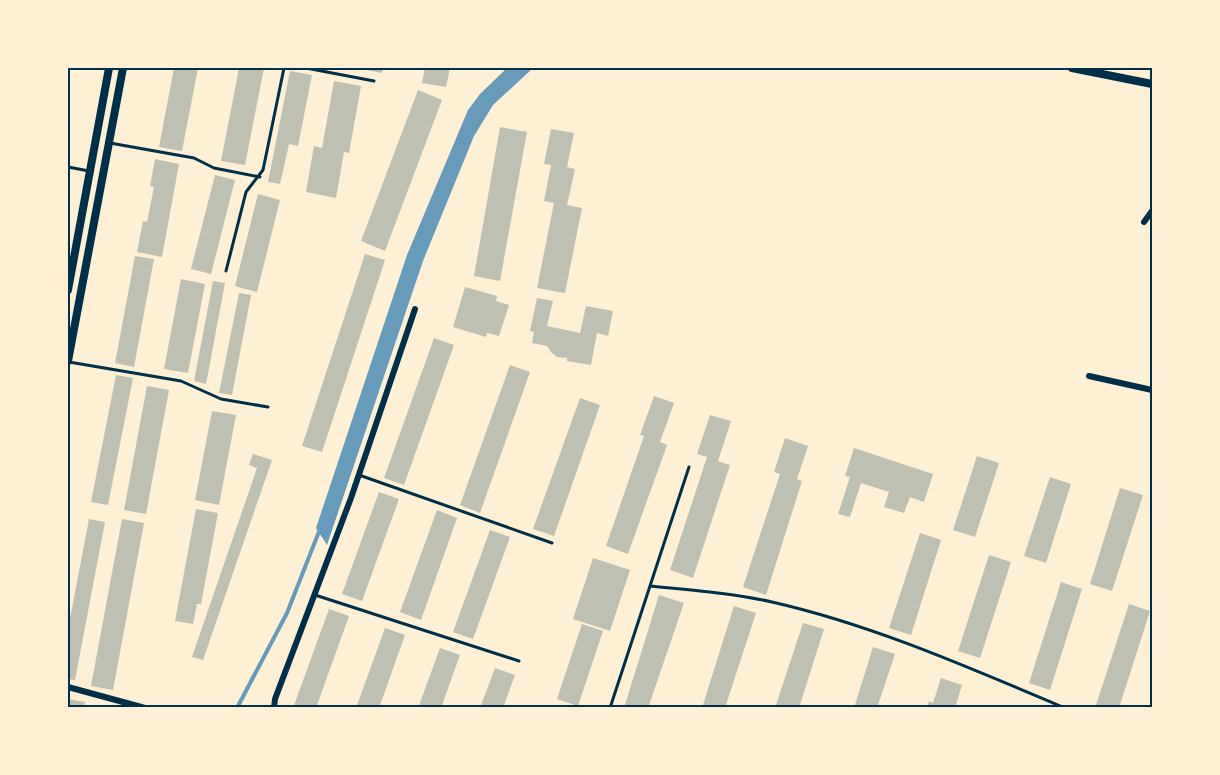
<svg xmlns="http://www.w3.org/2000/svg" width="1220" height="775" font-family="Manrope,sans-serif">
  <rect width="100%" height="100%" fill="#fdf0d5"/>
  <path fill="#669bbc" d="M 507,68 L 533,68 L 493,105 L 474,136 L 423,261 L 327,545 L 316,528 L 407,255 L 468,110 L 480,94 Z"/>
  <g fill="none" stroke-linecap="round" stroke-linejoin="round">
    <path stroke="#669bbc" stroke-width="4" d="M 237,708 L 287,613 L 320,529"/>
  </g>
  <path fill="#bec0b2" d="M 174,68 L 198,68 L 182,151 L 159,147 Z
    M 239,68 L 264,68 L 245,165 L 221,161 Z
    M 357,68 L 383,68 L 382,73 Z
    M 425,68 L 450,68 L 446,87 L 422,83 Z
    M 290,71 L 312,75 L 298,146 L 289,144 L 280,184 L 268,182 Z
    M 334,81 L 361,86 L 349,153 L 344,152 L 336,198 L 306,192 L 314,146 L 322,148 Z
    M 418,90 L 442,100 L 385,251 L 361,241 Z
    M 500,127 L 527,132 L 500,281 L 474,276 Z
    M 551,129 L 574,133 L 567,167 L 575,169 L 567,205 L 582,208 L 565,293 L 537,288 L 554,203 L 544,201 L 551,165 L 544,164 Z
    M 155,159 L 179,164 L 162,257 L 137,252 L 143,221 L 147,222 L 154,187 L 150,186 Z
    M 215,175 L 235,180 L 211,274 L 191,269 Z
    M 258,194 L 280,200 L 257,292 L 235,286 Z
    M 365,254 L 385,260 L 322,452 L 302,446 Z
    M 135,256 L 154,259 L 134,367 L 115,363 Z
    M 181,279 L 205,284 L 188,373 L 164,369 Z
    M 213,281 L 225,283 L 206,384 L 194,381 Z
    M 465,287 L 497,296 L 496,301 L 509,305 L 499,336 L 487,333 L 486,337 L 453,327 Z
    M 239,293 L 251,295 L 232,395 L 219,393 Z
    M 537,298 L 553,301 L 547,326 L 580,333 L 586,306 L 613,311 L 608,336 L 597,333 L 591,365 L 567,361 L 567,358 L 557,357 L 551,352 L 547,346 L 532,343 L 534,332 L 530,331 Z
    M 434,338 L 454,345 L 404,485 L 384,478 Z
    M 510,365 L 530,372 L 480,513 L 460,505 Z
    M 116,375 L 133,378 L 108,505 L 91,502 Z
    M 147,386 L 169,390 L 146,514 L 124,510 Z
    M 654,396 L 674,403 L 660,442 L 667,445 L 628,554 L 606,546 L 644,436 L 640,435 Z
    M 580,398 L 600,405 L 554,536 L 533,529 Z
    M 212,411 L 236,415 L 219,505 L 195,500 Z
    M 710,415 L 731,421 L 718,461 L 730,465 L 693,578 L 670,570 L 707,457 L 697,454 Z
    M 785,438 L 808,446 L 797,479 L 802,481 L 766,595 L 743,587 L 780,474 L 774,472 Z
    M 854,448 L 933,474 L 924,502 L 910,497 L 904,513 L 884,507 L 889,492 L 861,483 L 850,517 L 838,514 L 850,477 L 845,476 Z
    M 253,454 L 272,460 L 203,660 L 192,657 L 257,468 L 249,465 Z
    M 977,456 L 999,463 L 975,537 L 953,530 Z
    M 1050,477 L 1071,484 L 1046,563 L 1024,556 Z
    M 1120,488 L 1143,495 L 1112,591 L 1090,584 Z
    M 379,492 L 399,499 L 362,601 L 342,594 Z
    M 196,509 L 218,513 L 201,604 L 197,604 L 193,624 L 175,621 Z
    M 437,510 L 457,518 L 421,620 L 400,612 Z
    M 89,519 L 105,522 L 75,680 L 68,679 L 68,629 Z
    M 122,519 L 144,523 L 113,690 L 91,686 Z
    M 490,530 L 510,537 L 473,639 L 453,632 Z
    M 920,533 L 941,540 L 911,635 L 889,628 Z
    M 989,555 L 1011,562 L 980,658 L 958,651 Z
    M 593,558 L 630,570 L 610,631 L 573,619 Z
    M 1061,582 L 1082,589 L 1050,690 L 1029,683 Z
    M 659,595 L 684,603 L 648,708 L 624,708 Z
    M 1129,604 L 1150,611 L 1119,708 L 1095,708 Z
    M 734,606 L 756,613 L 725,708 L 702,708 Z
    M 329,609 L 349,616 L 316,708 L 293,708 Z
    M 803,623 L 824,629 L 799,708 L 775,708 Z
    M 582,624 L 603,631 L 578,706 L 557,699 Z
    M 385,628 L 405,635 L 379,708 L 356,708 Z
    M 873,647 L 895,654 L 877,708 L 854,708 Z
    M 440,648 L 460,655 L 441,708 L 418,708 Z
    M 495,668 L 515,675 L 503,708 L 480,708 Z
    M 941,678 L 962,685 L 955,708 L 927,708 L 929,701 L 933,703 Z
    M 68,699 L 85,702 L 84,708 L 68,708 Z"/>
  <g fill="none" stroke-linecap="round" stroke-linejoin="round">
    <path stroke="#003049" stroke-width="3" d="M 306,68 L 374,81
      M 110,143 L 194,158 L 214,168 L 260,177
      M 68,167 L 89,171
      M 226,271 L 246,192 L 263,170 L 284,68
      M 69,362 L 181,381 L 221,399 L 268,407
      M 359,475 L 552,543
      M 650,586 C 691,590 732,593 772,602 C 873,625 970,668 1065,708
      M 315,595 L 519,661
      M 610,708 L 689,467"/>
    <path stroke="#003049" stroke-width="6" d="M 1144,222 L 1152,211
      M 1089,376 L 1152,390
      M 68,687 L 145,708
      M 274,708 L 275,699 L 351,498 L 415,309"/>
    <path stroke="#003049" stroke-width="8" d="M 1072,68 L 1152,84
      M 68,290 L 109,68
      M 68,361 L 123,68"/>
  </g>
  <rect width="1220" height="775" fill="none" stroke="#fdf0d5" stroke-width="138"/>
  <rect x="69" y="69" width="1082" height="637" fill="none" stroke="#003049" stroke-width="2"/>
</svg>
